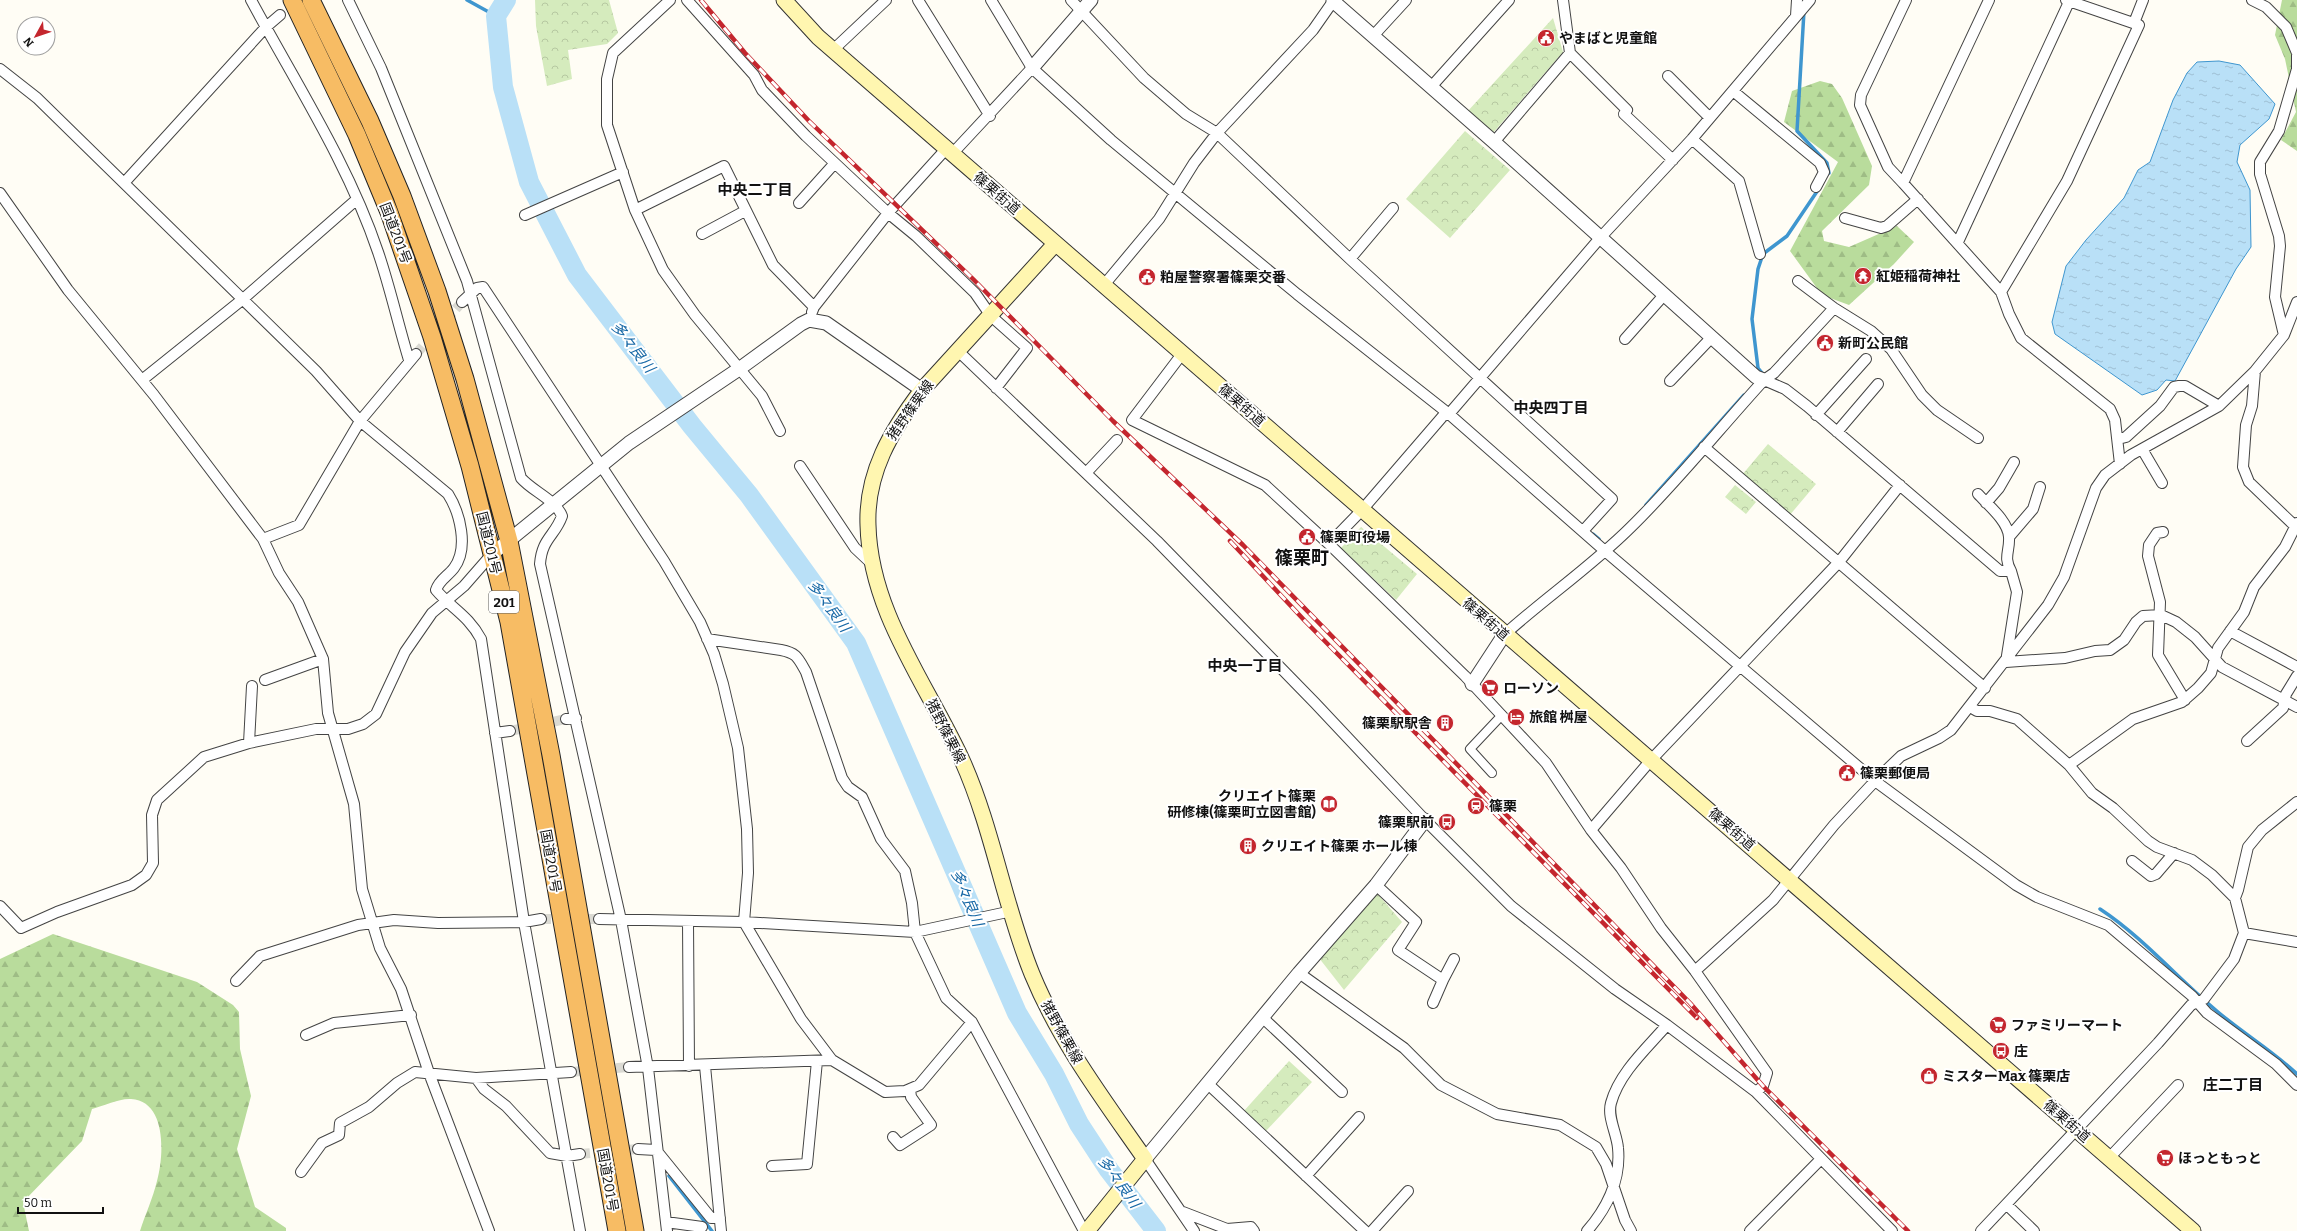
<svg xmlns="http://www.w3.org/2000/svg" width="2297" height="1231" font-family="Bitter,'Noto Sans JP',serif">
  <defs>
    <pattern id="forest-firs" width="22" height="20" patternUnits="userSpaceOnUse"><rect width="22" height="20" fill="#b9dc9c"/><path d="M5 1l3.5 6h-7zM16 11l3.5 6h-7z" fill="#9ebc85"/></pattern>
    <pattern id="park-crowns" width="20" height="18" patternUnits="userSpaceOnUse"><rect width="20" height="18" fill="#d5ebbd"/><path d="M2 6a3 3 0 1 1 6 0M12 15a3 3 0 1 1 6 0" fill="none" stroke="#b6c8a1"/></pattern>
    <pattern id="water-ripples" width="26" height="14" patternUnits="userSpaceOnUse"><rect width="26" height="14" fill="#b9e0f7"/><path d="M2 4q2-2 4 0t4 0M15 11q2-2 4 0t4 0" fill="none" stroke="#9ebfd3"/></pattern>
  </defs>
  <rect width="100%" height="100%" fill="#fffdf5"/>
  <path fill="url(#forest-firs)" d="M 2282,0 L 2297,0 L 2297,151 L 2281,140 L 2296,112 L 2285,59 L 2275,35 Z
    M 1820,81 L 1832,84 L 1842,98 L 1872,166 L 1869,185 L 1822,231 L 1824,241 L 1849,247 L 1897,226 L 1914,242 L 1894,264 L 1849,305 L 1822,295 L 1790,251 L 1838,162 L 1784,122 L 1792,91 Z
    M 53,934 L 197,982 L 233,1005 L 239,1012 L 240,1049 L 251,1096 L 237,1149 L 255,1207 L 286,1228 L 286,1231 L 140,1231 C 145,1215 153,1198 157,1181 C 164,1156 167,1101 131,1099 C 120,1098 103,1106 92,1109 L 82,1141 L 23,1202 L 29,1231 L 0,1231 L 0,959 Z"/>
  <path fill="url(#park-crowns)" d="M 535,0 L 609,0 L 618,33 L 607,44 L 568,50 L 572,79 L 547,86 L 536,26 Z
    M 1553,18 L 1563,52 L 1492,134 L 1467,112 Z
    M 1465,131 L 1510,170 L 1450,238 L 1406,199 Z
    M 1768,444 L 1816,484 L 1789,516 L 1742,475 Z
    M 1735,485 L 1756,502 L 1746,514 L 1725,497 Z
    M 1361,527 L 1417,574 L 1396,600 L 1341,548 Z
    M 1375,891 L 1402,922 L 1344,990 L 1319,958 Z
    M 1289,1061 L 1312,1082 L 1265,1132 L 1243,1112 Z"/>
  <path fill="url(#water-ripples)" stroke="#3f96cf" d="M 2219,61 L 2240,65 L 2275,104 L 2269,119 L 2240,145 L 2237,162 L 2250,190 L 2251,247 L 2236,269 L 2175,381 L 2166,380 L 2157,390 L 2142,395 L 2055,334 L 2052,322 L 2066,266 L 2086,240 L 2124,198 L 2138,170 L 2150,162 L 2173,100 L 2187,73 L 2197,62 Z"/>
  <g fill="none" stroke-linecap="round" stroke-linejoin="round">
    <path stroke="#3f96cf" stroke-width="3.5" d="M 467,0 L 496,16
      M 1804,11 L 1797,131 L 1827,163 L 1829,173
      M 1762,376 L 1763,374 L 1758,368 L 1752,319 L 1758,269 L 1763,254 L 1787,236 L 1818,190
      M 1646,505 L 1744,395
      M 1593,534 L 1599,539
      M 2100,909 C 2144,938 2178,979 2218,1012 C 2244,1034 2273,1051 2297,1074
      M 669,1176 L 712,1231"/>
    <path stroke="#b9e0f7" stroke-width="20" d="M 506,0 L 496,16 L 503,87 L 529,182 L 577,275 L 692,426 L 749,495 L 856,643 L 1017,1013 L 1054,1074 L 1079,1124 L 1109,1170 L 1156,1231"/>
    <path stroke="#dbdad3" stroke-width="10" stroke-dasharray="10 5" stroke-linecap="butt" d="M 416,354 L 462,302
      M 510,731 L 566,719
      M 541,919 L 599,919
      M 571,1072 L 629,1067
      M 580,1154 L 638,1149"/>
    <defs>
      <path id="pedestrian" d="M 1492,773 L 1470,749 L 1502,715"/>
      <path id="minor" d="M 251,0 C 295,82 348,163 378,252 C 390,287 398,324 409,360
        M 348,0 L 381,68 L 467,281 L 521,478 C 532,491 556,500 562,516 C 555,536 542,538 540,564 L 621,920 L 648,1068 L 667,1231
        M 670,0 L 613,53 L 607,79 L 607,125 L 635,210 L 663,270 L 695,315 L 762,396 L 780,431
        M 687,0 L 754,75 L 762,90 L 806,136 L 888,213 L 916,236 L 975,293 L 991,316 L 1027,348 L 996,388
        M 918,0 L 990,116
        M 991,0 L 1032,68 L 1111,140 L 1297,294 L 1449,414 L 1605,551 L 1875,781 L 2016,885 L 2037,897 L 2108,925 L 2192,996 L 2207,1013 L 2276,1064 L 2297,1085
        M 1071,0 L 1144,78 L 1186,114 L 1217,133 L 1350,259 L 1612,499 L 1583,531
        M 1989,0 L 1903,183 L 2001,292 L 2009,314 L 2021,338 L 2110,409 L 2115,420 L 2120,464
        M 2252,0 L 2266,7 L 2286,27 L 2297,53 L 2297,69 L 2279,131 L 2260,162 L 2260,174 L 2279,236 L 2280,246 L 2275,297 L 2284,335
        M 1796,16 L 1797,0
        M 2134,23 L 2143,0
        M 1373,36 L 1406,0
        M 833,50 L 886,0
        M 1570,53 L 1627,110 L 1624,114 L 1673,160
        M 0,69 L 37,98 L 316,371 L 360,421 L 448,494 C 460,513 469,548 454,568 C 448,576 439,580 436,590 C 452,609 468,615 481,639 L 524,922 L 580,1231
        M 1668,76 L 1709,117
        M 1431,87 L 1509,0
        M 1733,91 L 1820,163 L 1824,172 L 1816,187
        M 1692,139 L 1739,181 L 1760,254
        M 1494,142 L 1570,53 L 1563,0
        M 952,154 L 1032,68
        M 124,183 L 266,27 L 280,15
        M 1903,183 L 1888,167 L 1860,105 L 1861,95 L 1906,0
        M 0,193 L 68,290 L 154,395 L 263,539 L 279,573 L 298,602 L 323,659 L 328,713 L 354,804 L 362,889 L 380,948 L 401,989 L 429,1073 L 489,1231
        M 799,203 L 834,164
        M 635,210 L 724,166 L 773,265 L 814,307
        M 525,215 L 623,172
        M 1845,218 L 1881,228 L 1887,226 L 1918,199
        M 702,234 L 745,211
        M 1958,242 L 2069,2
        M 1350,259 L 1393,208
        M 1798,281 L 1834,308 L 1871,331 L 1891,349 L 1922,395 L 1937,410 L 1978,438
        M 1104,285 L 1159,219 L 1194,163 L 1217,133 L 1313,30 L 1334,0
        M 2001,292 L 2067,181 L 2139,25 L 2066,0
        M 462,302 L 477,288 L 483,287 L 664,561 L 700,622 L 714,654 L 723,684 L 738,748 L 747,829 L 748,873 L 744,922 L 801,1019 L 832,1060 L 885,1092 L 905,1091 L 919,1085 L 972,1022
        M 812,312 L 814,307 L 888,213 L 946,149
        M 1625,339 L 1664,295
        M 957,350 L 1157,541 L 1315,703 L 1425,820 L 1511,906 L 1615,989 L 1667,1025 L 1756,1092 L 1892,1231
        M 1182,354 L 1132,420 L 1265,485 L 1329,544 L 1465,676 L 1546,763 L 1591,830 L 1621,868 L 1661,928 L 1695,971 L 1767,1073 L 1763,1086 L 1756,1092
        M 2255,371 L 2252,406 L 2246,425 L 2243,467 L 2249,482 L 2297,528
        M 142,380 L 243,299 L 356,200
        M 1764,380 L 1785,389 L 1807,406 L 2000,571 L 2011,571 L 2017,592 L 2006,662 L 2065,658 L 2095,651 L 2110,650 L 2124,640 L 2136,622 L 2143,616 L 2161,615 L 2176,622 L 2195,637 L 2222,667 L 2297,707
        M 1670,381 L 1711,338
        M 1816,415 L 1866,359
        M 1837,432 L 1878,384
        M 2118,439 L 2126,437 L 2160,406 L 2174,387 L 2179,386 L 2185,386 L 2219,406
        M 1704,447 L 1985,688
        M 2142,449 L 2162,483
        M 800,466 L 855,548 L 872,564
        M 1086,473 L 1117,440
        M 1978,494 C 1988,505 2008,521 2009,537 C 2010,551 2003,557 2011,571
        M 1986,503 L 1999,488 L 2014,462
        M 2163,532 L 2157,533 L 2149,545 L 2148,556 L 2160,602 L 2158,655 L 2185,700
        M 2009,537 L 2033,509 L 2040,487
        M 263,539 L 299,525 L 360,421 L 416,354
        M 1329,544 L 1362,510 L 1443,416 L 1449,414 L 1600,238 L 1692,139 L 1810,0
        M 2230,631 L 2297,667
        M 1504,635 C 1545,598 1592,566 1631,527 C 1678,481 1720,428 1764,380 L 1774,373 L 1834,308
        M 707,639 L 781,650 C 797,653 798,658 806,672 L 842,778 L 848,787 L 862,797 L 881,839 L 905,871 L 912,903 L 915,932 L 946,998 L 972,1022 L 1084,1231
        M 265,680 L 323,659
        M 1970,707 L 1977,711 L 1990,711 L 2017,719 L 2069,765 L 2092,793 L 2113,808 L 2148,841 L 2157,847 L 2192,860 L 2212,875 L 2235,898 L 2244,933 L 2234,959 L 2204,999 L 2191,1005 L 2158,1043 L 1981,1231
        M 566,719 L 576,718
        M 495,733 L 510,731
        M 2247,741 L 2283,708 L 2286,694 L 2297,676
        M 249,743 L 252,686
        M 2069,765 L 2133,719 L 2182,702 L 2198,688 L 2211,673 L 2218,648 L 2244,612 L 2254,587 L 2285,547 L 2297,523
        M 1591,830 L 1651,760 L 1839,562 L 1900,485
        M 2132,861 L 2151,876 L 2156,874 L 2174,853
        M 1376,885 L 1416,922 L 1398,950 L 1443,980 L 1433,1003
        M 2235,898 L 2238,890 L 2248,847 L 2262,830 L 2297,802
        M 0,906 L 21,928 L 57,912 L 132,885 L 146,875 L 153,863 L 152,815 L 157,800 L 204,757 L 249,743 L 316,729 L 348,729 L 363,724 L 376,714 L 405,652 L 432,613 L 464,586 L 492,554
        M 599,919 L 744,922 L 915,932 L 1012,911
        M 688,921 L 689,1066
        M 2244,933 L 2297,942
        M 1695,971 L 1773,900 L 1834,825 L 1875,781 L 1901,756 L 1939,738 L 1951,730 L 2048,605 L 2064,577 L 2096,488 L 2105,475 L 2131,455 L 2219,406 L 2255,371 L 2284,335 L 2297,302
        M 1299,973 L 1404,1048 L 1441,1085 L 1497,1114 L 1560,1125 L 1596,1147 L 1606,1164 L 1625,1220 L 1631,1231
        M 1443,980 L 1454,959
        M 236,981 L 260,956 L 358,925 L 394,920 L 438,923 L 524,922 L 541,919
        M 1262,1017 L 1342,1092
        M 306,1035 L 334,1023 L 411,1015
        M 705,1066 L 721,1231
        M 629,1067 L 832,1060
        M 476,1078 L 484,1089 L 506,1106 L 550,1153 L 567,1156 L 580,1154
        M 1207,1083 L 1365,1231
        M 893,1137 L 900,1145 L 931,1125 L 911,1097 L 910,1089
        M 638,1149 L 656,1150 L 711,1218 L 720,1218
        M 2109,1158 L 2178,1085
        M 1145,1159 L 1194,1231
        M 772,1166 L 807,1164 L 817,1061
        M 301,1172 L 322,1143 L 339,1135 L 340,1123 L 369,1107 L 397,1083 L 415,1072 L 476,1078 L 571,1072
        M 1306,1176 L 1359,1117
        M 2007,1205 L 2034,1231
        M 1183,1212 L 1227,1229 L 1251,1227 L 1254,1231
        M 666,1222 L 702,1227
        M 1372,1231 L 1408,1191
        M 1587,1231 C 1607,1208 1621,1179 1618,1148 C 1617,1134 1607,1117 1611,1103 C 1619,1073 1647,1048 1667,1025
        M 1750,1231 L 1821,1159"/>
      <path id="tertiary" d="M 1333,1 L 1494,142 L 1756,377 L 1764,380
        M 1032,68 L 1091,0
        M 492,554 L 629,443 L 739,369 L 801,324 L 809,320 L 826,323 L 922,390
        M 1472,684 L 1504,635
        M 1145,1159 L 1299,973 L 1376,885 L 1425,820"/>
      <path id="secondary" d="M 784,0 L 818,37 L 2193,1231
        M 1055,244 L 922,390 C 891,431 866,473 868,525 C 870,612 927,684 962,760 C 993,829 1004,905 1032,974 C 1060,1042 1104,1100 1145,1159 L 1087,1231"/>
      <path id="trunk" d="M 292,0 L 357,135 L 389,212 L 432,337 L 470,466 L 509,622 L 617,1231
        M 311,0 L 370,121 L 402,196 L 437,291 L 465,379 L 509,541 L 551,755 L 635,1231"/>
    </defs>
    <use href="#pedestrian" stroke="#444" stroke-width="10"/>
    <use href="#minor" stroke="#444" stroke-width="12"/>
    <use href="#tertiary" stroke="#444" stroke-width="15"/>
    <use href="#secondary" stroke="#333" stroke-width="17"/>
    <use href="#trunk" stroke="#222" stroke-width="19"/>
    <use href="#pedestrian" stroke="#fff" stroke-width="8"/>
    <use href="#minor" stroke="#fff" stroke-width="10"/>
    <use href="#tertiary" stroke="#fff" stroke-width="13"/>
    <use href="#secondary" stroke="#fff6b0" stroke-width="15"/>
    <use href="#trunk" stroke="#f7bc64" stroke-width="17"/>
    <defs>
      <path id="rail" d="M 701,0 L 745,53 L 809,121 L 973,279 L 1113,421 L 1243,545 L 1690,1003 L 1763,1086 L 1908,1231
        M 1230,541 L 1305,621 L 1697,1018"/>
    </defs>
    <use href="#rail" stroke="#c4262e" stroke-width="4.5"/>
    <use href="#rail" stroke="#fff" stroke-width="3" stroke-dasharray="9" stroke-linecap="butt"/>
  </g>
  <defs>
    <symbol id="civic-disc" viewBox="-11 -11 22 22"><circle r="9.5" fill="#c4262e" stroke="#fff"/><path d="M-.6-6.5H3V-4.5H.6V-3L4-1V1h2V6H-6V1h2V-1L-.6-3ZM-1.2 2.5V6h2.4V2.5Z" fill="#fff"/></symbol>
    <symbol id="temple-disc" viewBox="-11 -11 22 22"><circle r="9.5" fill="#c4262e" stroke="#fff"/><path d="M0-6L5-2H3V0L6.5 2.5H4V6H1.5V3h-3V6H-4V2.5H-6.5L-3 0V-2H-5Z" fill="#fff"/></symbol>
    <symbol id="supermarket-disc" viewBox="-11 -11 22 22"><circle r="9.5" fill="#c4262e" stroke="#fff"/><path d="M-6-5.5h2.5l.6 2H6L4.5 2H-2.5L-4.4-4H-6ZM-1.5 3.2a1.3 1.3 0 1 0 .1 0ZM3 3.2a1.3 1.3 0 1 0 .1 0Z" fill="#fff"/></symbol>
    <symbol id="hotel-disc" viewBox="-11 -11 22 22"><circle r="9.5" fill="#c4262e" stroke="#fff"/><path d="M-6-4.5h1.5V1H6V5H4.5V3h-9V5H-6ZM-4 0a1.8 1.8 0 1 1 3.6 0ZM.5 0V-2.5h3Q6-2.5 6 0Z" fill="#fff"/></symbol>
    <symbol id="building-disc" viewBox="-11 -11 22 22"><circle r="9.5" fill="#c4262e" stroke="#fff"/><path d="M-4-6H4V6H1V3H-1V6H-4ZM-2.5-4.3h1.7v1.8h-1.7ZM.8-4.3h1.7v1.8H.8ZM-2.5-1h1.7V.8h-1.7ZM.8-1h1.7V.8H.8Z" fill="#fff"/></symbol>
    <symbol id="library-disc" viewBox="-11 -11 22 22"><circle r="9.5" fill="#c4262e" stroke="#fff"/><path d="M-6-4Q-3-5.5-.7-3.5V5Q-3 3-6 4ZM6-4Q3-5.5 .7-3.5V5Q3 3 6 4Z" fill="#fff"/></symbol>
    <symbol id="station-disc" viewBox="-11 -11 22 22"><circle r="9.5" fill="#c4262e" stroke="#fff"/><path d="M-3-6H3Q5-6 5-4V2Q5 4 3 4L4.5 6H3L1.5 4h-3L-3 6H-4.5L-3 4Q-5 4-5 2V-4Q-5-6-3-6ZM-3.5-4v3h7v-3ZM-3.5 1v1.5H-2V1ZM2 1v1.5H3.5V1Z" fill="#fff"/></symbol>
    <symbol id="bus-disc" viewBox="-11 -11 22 22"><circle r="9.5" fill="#c4262e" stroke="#fff"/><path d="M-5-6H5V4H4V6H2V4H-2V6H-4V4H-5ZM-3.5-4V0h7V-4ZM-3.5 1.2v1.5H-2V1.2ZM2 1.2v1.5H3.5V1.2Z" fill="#fff"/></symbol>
    <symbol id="shop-disc" viewBox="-11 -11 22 22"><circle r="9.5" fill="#c4262e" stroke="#fff"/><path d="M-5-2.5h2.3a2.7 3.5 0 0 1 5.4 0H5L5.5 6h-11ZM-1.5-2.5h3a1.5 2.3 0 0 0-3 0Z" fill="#fff"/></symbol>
  </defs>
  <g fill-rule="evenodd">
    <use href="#civic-disc" x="1536" y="28" width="20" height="20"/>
    <use href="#temple-disc" x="1853" y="266" width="20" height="20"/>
    <use href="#civic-disc" x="1137" y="267" width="20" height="20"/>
    <use href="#civic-disc" x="1815" y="333" width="20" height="20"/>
    <use href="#civic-disc" x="1297" y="527" width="20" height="20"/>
    <use href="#supermarket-disc" x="1480" y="678" width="20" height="20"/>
    <use href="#hotel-disc" x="1506" y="707" width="20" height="20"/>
    <use href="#building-disc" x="1435" y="713" width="20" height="20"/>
    <use href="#civic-disc" x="1837" y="763" width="20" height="20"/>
    <use href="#library-disc" x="1319" y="794" width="20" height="20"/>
    <use href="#station-disc" x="1466" y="796" width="20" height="20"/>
    <use href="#bus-disc" x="1437" y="812" width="20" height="20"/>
    <use href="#building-disc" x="1238" y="836" width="20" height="20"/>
    <use href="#supermarket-disc" x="1988" y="1015" width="20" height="20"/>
    <use href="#bus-disc" x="1991" y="1041" width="20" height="20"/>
    <use href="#shop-disc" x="1919" y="1066" width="20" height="20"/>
    <use href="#supermarket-disc" x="2155" y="1148" width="20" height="20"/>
  </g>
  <g text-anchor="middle" stroke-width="4" stroke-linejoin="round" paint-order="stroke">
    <rect fill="#fff" stroke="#585858" stroke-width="1" x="489" y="591" width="30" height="22" rx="3"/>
    <g font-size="13" font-weight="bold" fill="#111">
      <text x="504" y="607">201</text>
    </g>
    <g font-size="14" font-weight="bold" fill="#111" stroke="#fff" text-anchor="start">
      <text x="1559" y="43">やまばと児童館</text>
      <text x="1876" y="281">紅姫稲荷神社</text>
      <text x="1160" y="282">粕屋警察署篠栗交番</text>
      <text x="1838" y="348">新町公民館</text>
      <text x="1320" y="542">篠栗町役場</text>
      <text x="1503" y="693">ローソン</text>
      <text x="1529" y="722">旅館 桝屋</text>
      <text x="1432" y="728" text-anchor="end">篠栗駅駅舎</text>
      <text x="1860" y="778">篠栗郵便局</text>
      <text x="1316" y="801" text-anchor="end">クリエイト篠栗<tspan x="1316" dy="16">研修棟(篠栗町立図書館)</tspan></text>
      <text x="1489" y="811">篠栗</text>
      <text x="1434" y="827" text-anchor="end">篠栗駅前</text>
      <text x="1261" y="851">クリエイト篠栗 ホール棟</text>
      <text x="2011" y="1030">ファミリーマート</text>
      <text x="2014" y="1056">庄</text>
      <text x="1942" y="1081">ミスターMax 篠栗店</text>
      <text x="2178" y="1163">ほっともっと</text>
    </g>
    <g font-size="14" fill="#111" stroke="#fff">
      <text transform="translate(997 193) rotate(41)" y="5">篠栗街道</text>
      <text transform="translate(396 233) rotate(69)" y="5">国道201号</text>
      <text transform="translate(1242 405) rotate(41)" y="5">篠栗街道</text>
      <text transform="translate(910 410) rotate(-55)" y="5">猪野篠栗線</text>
      <text transform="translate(489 543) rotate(76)" y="5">国道201号</text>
      <text transform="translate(1486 619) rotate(41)" y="5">篠栗街道</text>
      <text transform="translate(946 731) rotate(63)" y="5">猪野篠栗線</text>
      <text transform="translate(1732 829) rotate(41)" y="5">篠栗街道</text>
      <text transform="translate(551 861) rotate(80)" y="5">国道201号</text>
      <text transform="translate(1062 1032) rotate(61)" y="5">猪野篠栗線</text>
      <text transform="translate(2067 1121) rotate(41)" y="5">篠栗街道</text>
      <text transform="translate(608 1180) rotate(80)" y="5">国道201号</text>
    </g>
    <g font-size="15" font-weight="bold" fill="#111" stroke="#fff">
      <text x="755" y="195">中央二丁目</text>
      <text x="1551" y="413">中央四丁目</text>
      <text x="1245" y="671">中央一丁目</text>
      <text x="2233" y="1090">庄二丁目</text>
    </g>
    <g font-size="15" font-style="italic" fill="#1768a6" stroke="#fff">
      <text transform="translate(633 347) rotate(52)" y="5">多々良川</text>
      <text transform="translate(829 606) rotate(54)" y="5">多々良川</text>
      <text transform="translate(967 898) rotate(67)" y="5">多々良川</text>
      <text transform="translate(1119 1182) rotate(54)" y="5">多々良川</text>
    </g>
    <g font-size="18" font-weight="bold" fill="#111" stroke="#fff">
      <text x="1302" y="564">篠栗町</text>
    </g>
  </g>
  <g transform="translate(36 36) rotate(230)"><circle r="19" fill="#ffffff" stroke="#a0a0a0"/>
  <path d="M0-3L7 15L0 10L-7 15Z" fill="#c4262e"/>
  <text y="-6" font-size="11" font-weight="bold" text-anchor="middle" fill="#111111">N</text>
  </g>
  <path d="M18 1207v6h85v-6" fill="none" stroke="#111111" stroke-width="2"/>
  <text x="24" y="1207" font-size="12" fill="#111111" stroke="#ffffff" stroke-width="3" paint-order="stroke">50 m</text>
</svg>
